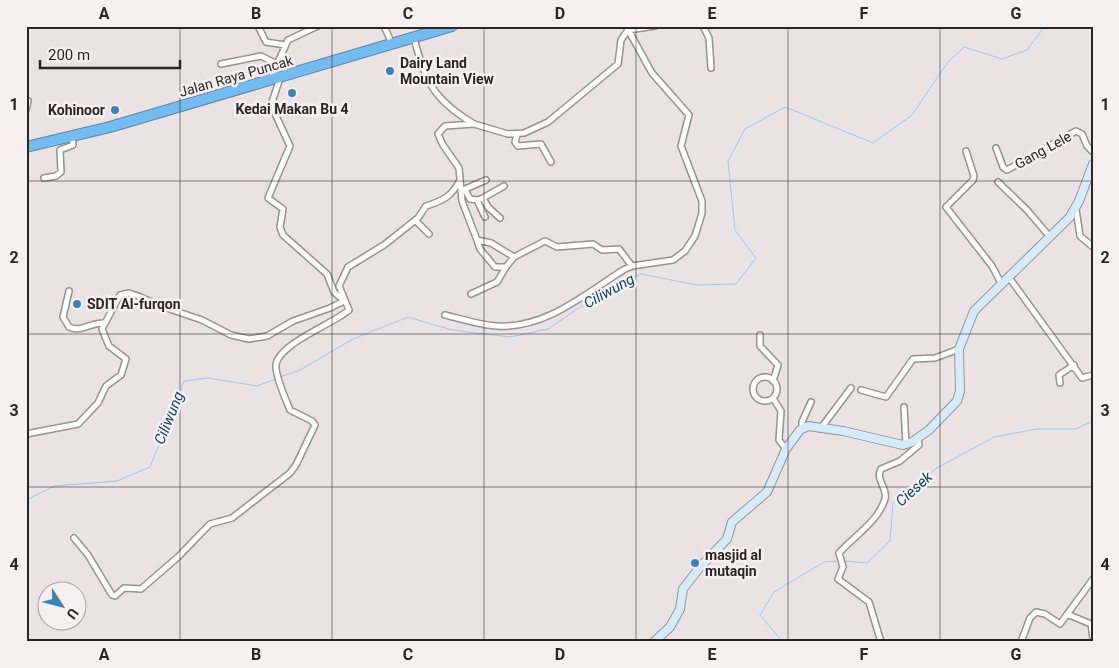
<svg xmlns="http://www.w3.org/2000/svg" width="1119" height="668" font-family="Roboto,sans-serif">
  <rect width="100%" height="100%" fill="#ebe2e3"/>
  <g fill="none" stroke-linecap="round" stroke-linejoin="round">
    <path stroke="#97caf1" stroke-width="1" d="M 280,377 L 300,370 L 353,339 L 408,317 L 452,330 L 510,337 L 548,329 L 599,294 L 641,274 L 697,285 L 736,284 L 756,258 L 735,230 L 728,161 L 745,129 L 785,107 L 873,143 L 912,115 L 948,62 L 964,47 L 1002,59 L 1027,50 L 1045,26
      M 26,500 L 55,486 L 117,481 L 150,467 L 184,381 L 208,378 L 257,386 L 276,379
      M 844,561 L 867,563 L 890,541 L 893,503 L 937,468 L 994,437 L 1037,429 L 1076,429 L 1093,421
      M 783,642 L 760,615 L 774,592 L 824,562 L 840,561"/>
    <defs>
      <path id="street" d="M 258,26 L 266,42 L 285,45
        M 384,26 L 392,44
        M 703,26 L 709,38 L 711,68
        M 414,38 C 425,82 434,100 474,124
        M 221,64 L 261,56 L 277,64
        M 270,80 L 288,40 L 318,26
        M 26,110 L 28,101
        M 517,135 L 515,142 L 518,146 L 541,144 L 551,162
        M 996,148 L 1003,167 L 1007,170 L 1076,131 L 1082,134 L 1087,146 L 1093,152
        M 966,151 L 974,176 L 973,180 L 946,207 L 992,266 L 1001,283
        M 44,178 L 56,176 L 61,172 L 60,150 L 73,145 L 72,137
        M 998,182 L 1027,210 L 1050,237
        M 463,190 L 486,180
        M 465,190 L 470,199 L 477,200 L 485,217
        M 483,198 L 504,186
        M 477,200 L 483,198 L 488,207 L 500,218
        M 1076,209 L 1080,236 L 1093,247
        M 415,220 L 429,234
        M 477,240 L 480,249 L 495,267 L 506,267 L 514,257
        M 632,266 L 619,249 L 602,250 L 593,244 L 557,247 L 545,241 L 514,257 L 491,243 L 477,240 L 462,201 L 459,168 L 443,145 L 438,134 L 445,126 L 474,124 L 508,134 L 524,133 L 548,122 L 618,64 L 621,40 L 628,30 L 655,26
        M 1008,276 L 1082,378 L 1093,375
        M 69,291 L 63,317 L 69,327 C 80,333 92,322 104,323
        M 471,294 L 497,282 L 506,267
        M 445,315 C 462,319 480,325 497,326 C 546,329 586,293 625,269 L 632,266 L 673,260 L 685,251 L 695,236 L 702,213 L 702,201 L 681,146 L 689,115 L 652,73 L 626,26
        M 760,335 L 760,346 L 778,365 L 773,381
        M753 389a12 12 0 1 1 24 0a12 12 0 1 1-24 0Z
        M 1060,383 L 1059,375 L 1074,365
        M 861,390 L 886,397 L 913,359 L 935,358 L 959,349
        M 773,398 L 781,411 L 779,440 L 786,449
        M 904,407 L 906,445
        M 802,428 L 802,422 L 811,402
        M 821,428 L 851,388
        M 26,434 L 78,424 L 98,403 L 106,386 L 121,375 L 126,359 L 109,346 L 102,329 L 120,295 L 129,293 L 138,296 L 158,305 L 202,320 L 231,335 L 249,339 L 267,336 L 293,321 L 330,308 L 344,301 L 334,292 L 327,274 L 283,235 L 280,227 L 283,209 L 268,198 L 290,146 L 271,105 L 280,78
        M 74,538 L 88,555 L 112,595 L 115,596 L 124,588 L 141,589 L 178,557 L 210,524 L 232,518 L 290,473 L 296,465 L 315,425 L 312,421 L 290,410 C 286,400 275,376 276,365 C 278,344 333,324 349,310 L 339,286 L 348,267 L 384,245 L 418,218 L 426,206 C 443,201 452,196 460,180
        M 1067,614 L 1091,624 L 1093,638
        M 881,642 L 869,602 L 838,579 L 843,567 L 839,553 C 854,536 878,522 885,499 C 888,488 875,480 881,469 L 900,461 L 919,445 L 918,438
        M 1021,642 L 1030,618 L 1036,612 L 1045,614 L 1060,624 L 1093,579"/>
      <path id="secondary" d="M 654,642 L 670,627 L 680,609 L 683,589 L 700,567 L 727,539 L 732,522 L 767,492 L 786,449 L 800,430 L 808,426 L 843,431 L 903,445 L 912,442 L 929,430 L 957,401 L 960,391 L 959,349 L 974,311 L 1070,217 L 1079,201 L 1093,164"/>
      <path id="highway" d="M 26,147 L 110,127 L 452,26"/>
    </defs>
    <use href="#street" stroke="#999192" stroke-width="8"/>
    <use href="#secondary" stroke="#999192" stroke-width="10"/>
    <use href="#highway" stroke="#5a87a9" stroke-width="12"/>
    <use href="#street" stroke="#fff" stroke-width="5"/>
    <use href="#secondary" stroke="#d5ebfa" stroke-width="8"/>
    <use href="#highway" stroke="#74bbef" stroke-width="10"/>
  </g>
  <path fill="none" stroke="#2a2627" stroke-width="1" stroke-opacity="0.55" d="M 180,26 L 180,642M 332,26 L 332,642M 484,26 L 484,642M 636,26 L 636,642M 788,26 L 788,642M 940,26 L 940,642M 26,181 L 1093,181M 26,334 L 1093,334M 26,487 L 1093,487"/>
  <g fill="#3884b7" stroke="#f8eff1" stroke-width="2">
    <circle cx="390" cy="71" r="5"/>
    <circle cx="292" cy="93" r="5"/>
    <circle cx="115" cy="110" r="5"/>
    <circle cx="77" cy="304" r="5"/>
    <circle cx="695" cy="563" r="5"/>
  </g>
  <g text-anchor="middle" stroke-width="5" stroke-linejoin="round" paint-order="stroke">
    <g font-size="14" font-weight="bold" fill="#2a2627" stroke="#f8eff1" text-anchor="start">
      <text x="400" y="68">Dairy Land<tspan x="400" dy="16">Mountain View</tspan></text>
      <text x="292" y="114" text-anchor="middle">Kedai Makan Bu 4</text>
      <text x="105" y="115" text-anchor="end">Kohinoor</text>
      <text x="87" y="309">SDIT Al-furqon</text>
      <text x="705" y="560">masjid al<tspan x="705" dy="16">mutaqin</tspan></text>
    </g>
    <g font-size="14" fill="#2a2627" stroke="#f8eff1">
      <text transform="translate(236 76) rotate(-16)" y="5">Jalan Raya Puncak</text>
      <text transform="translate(1043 150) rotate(-29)" y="5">Gang Lele</text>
    </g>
    <g font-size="15" font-style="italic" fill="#0b4a6e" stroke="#f8eff1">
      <text transform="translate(609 291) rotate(-29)" y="5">Ciliwung</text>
      <text transform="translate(169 418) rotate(-68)" y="5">Ciliwung</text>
      <text transform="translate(914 489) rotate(-42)" y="5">Ciesek</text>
    </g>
  </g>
  <rect width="1119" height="668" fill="none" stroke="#f8eff1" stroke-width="55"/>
  <g transform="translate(62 606) rotate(126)"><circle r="24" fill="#f8eff1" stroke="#a69fa0"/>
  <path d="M0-4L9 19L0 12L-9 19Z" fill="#3884b7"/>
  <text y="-8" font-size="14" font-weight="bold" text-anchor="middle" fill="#2a2627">U</text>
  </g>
  <path d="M40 60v8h140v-8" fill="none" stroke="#2a2627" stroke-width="2.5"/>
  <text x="48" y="60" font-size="15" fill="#2a2627" stroke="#f8eff1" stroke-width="4" paint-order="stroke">200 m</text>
  <rect x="28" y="28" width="1064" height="612" fill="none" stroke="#2a2627" stroke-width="2"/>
  <g font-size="16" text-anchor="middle" font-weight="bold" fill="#2a2627">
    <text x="104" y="19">A</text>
    <text x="256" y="19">B</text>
    <text x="408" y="19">C</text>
    <text x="560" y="19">D</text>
    <text x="712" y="19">E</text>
    <text x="864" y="19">F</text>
    <text x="1016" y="19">G</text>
    <text x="14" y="110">1</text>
    <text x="1105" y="110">1</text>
    <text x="14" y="263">2</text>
    <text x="1105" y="263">2</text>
    <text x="14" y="416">3</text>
    <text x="1105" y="416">3</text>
    <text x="14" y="570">4</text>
    <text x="1105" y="570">4</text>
    <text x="104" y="660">A</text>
    <text x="256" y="660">B</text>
    <text x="408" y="660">C</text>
    <text x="560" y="660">D</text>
    <text x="712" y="660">E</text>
    <text x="864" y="660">F</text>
    <text x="1016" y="660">G</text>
  </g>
</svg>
